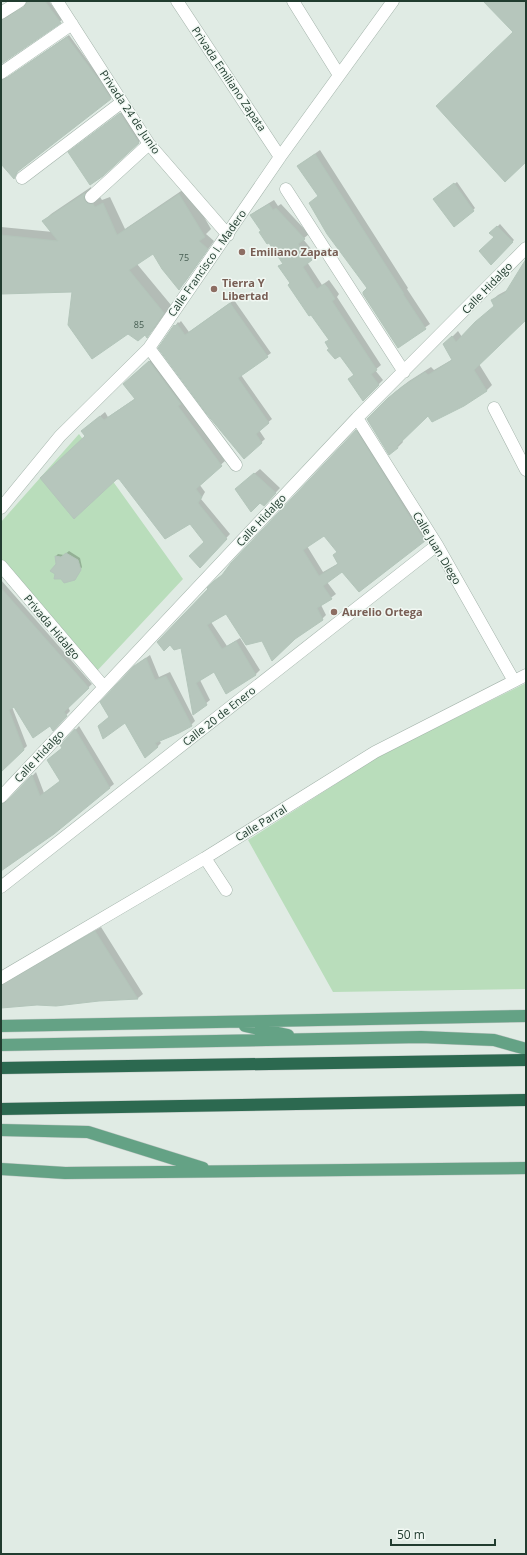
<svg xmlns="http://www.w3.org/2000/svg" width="527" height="1555" font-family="'Open Sans',sans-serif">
  <rect width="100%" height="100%" fill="#e0ebe4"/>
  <path fill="#b9ddbb" d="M 79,434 L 183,579 L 96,672 L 1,560 L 1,522 Z
    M 526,683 L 526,989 L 333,992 L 248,840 L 381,755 Z"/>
  <path fill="#0003" fill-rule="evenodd" d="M 28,1 L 49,1 L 62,20 L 1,63 L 1,18 L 8,18 L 27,6 Z
    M 69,35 L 113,96 L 19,170 L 14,178 L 1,163 L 1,78 L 8,77 Z
    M 122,112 L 141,140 L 102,175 L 72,150 Z
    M 320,150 L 408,288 L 407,289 L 430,324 L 398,346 L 319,196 L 298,166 Z
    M 457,182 L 475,208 L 473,210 L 437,197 Z
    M 91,187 L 91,191 L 96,197 L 100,197 L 102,200 L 110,197 L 125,229 L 187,187 L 211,229 L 206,234 L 214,241 L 186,281 L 179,288 L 153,253 L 137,264 L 171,305 L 154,329 L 147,336 L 145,334 L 73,291 L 1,293 L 1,227 L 53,232 L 44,221 L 51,214 Z
    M 274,200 L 278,206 L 281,204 L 309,234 L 303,239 L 316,255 L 307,262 L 322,285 L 329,280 L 339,294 L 337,297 L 381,365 L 375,370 L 383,380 L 363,400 L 350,379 L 354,374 L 340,355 L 330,348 L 330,339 L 280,267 L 284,263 L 251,215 L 256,211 Z
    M 500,224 L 514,240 L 491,264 L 495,237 L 491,233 Z
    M 526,265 L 526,319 L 479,364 L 492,385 L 487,390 L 463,406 L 428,414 L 402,440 L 403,442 L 398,447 L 368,419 L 395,392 L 409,381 L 431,367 L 434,370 L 453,359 L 450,339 L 458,331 L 462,337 L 495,306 L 492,300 L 498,295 L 509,289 Z
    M 234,300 L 271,353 L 241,375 L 272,419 L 259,430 L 265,439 L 244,458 L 159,348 L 178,322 L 179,323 L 181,321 L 189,332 Z
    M 153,358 L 182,401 L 225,461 L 199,484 L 205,492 L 201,499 L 230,534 L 200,566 L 206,542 L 190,523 L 86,436 L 87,427 L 105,412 L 108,417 L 136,398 L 128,380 Z
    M 360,427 L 429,536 L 425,541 L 342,570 L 327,582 L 336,594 L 321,605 L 326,615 L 322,619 L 262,639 L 227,613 L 211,622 L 227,646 L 240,638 L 260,670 L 256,674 L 227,692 L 215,671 L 200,680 L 210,700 L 194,713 L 182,647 L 231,564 ZM 324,534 L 338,552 L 339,563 L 323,572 L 307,546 Z
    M 260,469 L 280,488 L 264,505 L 242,484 Z
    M 69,551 L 80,558 L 82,567 L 77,576 L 57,564 L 56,556 L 58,554 L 64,555 Z
    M 1,580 L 92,684 L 68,707 L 70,711 L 53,729 L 50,725 L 15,706 L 12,707 L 27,746 L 1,771 Z
    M 150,655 L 159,677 L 170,672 L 195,721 L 191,725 L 159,740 L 161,743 L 157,747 L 125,722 L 99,726 L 110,717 L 102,702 L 140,662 Z
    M 79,726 L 114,784 L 53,833 L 1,870 L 1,799 L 3,801 L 8,801 L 36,772 L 44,793 L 61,781 L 48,760 L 63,747 L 62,745 Z
    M 101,927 L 143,994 L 138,998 L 1,1007 L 1,984 Z"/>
  <path fill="#b6c6bc" stroke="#b3c5ba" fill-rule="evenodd" d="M 27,1 L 45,1 L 61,23 L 1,64 L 1,20 L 24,7 Z
    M 483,1 L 526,1 L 526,162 L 505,182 L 436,106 L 513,32 Z
    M 67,37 L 99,80 L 111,99 L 17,172 L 14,179 L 1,164 L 1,80 L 5,79 Z
    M 120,113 L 139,143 L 103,176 L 90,185 L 68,152 Z
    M 315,154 L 404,294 L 403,294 L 426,329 L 398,348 L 363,294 L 363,292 L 367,288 L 327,234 L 309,203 L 318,196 L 297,166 Z
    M 454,183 L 474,211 L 454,227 L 433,199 Z
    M 85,193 L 84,199 L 88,204 L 93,204 L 95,207 L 103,203 L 117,235 L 179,194 L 205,237 L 199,241 L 208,249 L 179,290 L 162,269 L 153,254 L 129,270 L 164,313 L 147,338 L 145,335 L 138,341 L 128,334 L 92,359 L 68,325 L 72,292 L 1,294 L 1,235 L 58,241 L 42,221 Z
    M 269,204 L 273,210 L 276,208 L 305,239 L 298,244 L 312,260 L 303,267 L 317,289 L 324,284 L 328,288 L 335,299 L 332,301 L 377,370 L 371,374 L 379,385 L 363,401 L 348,379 L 354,375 L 340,356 L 335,359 L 327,350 L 329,349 L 325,342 L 329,340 L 311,315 L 309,316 L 288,285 L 290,283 L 278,266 L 283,264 L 269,243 L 267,244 L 259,232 L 261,231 L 250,215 Z
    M 497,226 L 513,242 L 491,265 L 479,251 L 494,237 L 489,233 Z
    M 526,259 L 526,320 L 474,370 L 487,391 L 464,406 L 432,422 L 428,416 L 397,446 L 398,448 L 389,455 L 367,419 L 388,398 L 403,386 L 425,372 L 428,375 L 452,360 L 443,344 L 452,336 L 456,342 L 475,322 L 494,306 L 491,300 L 505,293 Z
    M 230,303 L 268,357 L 238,378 L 269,423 L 256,434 L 262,443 L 244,459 L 206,413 L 158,348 L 174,325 L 175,326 L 177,324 L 185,335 Z
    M 149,361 L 181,404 L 178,406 L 222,466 L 196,489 L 202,497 L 198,503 L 227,539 L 200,568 L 189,556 L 204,542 L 190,524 L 165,539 L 119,479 L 117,479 L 74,519 L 40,478 L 85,436 L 81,431 L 100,416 L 104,420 L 135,399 L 123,384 Z
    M 356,430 L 425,541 L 359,592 L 342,572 L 323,586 L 332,599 L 317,608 L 323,620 L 295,639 L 272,661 L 262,641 L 246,645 L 226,614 L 207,625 L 222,649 L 236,641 L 256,675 L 226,694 L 214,672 L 196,683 L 207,705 L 193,715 L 181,648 L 174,650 L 170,645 L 164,651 L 157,642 L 208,589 L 207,588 L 214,581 L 222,575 L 231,563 ZM 324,536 L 337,552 L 333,555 L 338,564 L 319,576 L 303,550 Z
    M 254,473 L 276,493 L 264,506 L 260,503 L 251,512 L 235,489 Z
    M 66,553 L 78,560 L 81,570 L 75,580 L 64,583 L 61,579 L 54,579 L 55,574 L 50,571 L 56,564 L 55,556 L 61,557 Z
    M 1,588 L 89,688 L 64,712 L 67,716 L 53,731 L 50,726 L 33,738 L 14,707 L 9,710 L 24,750 L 1,772 Z
    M 146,658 L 155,680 L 166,676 L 192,726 L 179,733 L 155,743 L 158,747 L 145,758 L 125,723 L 103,739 L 98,726 L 109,717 L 100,702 L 134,666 Z
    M 75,729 L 110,788 L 54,834 L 1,871 L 1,804 L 6,802 L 32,775 L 40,796 L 60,781 L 47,760 L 62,748 L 60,745 Z
    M 95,931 L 138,999 L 99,1001 L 56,1006 L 37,1005 L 1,1008 L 1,985 Z"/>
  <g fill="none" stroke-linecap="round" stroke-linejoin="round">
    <defs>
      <path id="minor" d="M 57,1 L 149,144 L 228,235
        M 177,1 L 280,157
        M 293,1 L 339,75
        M 1,13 L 20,1
        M 1,73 L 72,24
        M 22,178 L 122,102
        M 286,189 L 404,372
        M 91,197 L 149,144
        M 149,348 L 236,465
        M 494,408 L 526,470
        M 357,418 L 437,545 L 514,681
        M 1,508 L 60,436 L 149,348 L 280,157 L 393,1
        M 1,566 L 104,687
        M 1,797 L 357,418 L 526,248
        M 205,858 L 226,890
        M 1,887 L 437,545
        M 1,978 L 205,858 L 375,752 L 526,675"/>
      <path id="major" d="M 1,1026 L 526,1016
        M 245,1026 L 288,1035
        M 1,1045 L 421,1037 L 494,1040 L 526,1049
        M 1,1130 L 88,1132 L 203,1168
        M 1,1169 L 65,1173 L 526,1168"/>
      <path id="highway" d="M 1,1068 L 526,1060
        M 1,1109 L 526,1100"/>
    </defs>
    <use href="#minor" stroke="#a3b3aa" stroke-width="13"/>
    <use href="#major" stroke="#c1c8c5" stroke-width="13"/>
    <use href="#highway" stroke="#c1c8c5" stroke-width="13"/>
    <use href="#minor" stroke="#fff" stroke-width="12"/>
    <use href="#major" stroke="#64a285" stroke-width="12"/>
    <use href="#highway" stroke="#2c6950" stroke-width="12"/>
  </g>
  <g fill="#8d6e63" stroke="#f1f8f3" stroke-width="1.5">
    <circle cx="242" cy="252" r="4"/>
    <circle cx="214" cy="289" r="4"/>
    <circle cx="334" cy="612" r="4"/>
  </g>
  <g text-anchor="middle" stroke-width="3" stroke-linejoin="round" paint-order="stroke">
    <g font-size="9" fill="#465e52">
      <text x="184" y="261">75</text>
      <text x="139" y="328">85</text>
    </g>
    <g font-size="11" fill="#213c2f" stroke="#f1f8f3">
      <text transform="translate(229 79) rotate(56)" y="4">Privada Emiliano Zapata</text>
      <text transform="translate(130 112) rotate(56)" y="4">Privada 24 de Junio</text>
      <text transform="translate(207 263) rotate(-55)" y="4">Calle Francisco I. Madero</text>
      <text transform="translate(487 288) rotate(-46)" y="4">Calle Hidalgo</text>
      <text transform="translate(261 520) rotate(-47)" y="4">Calle Hidalgo</text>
      <text transform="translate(437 548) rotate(59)" y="4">Calle Juan Diego</text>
      <text transform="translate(52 627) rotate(50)" y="4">Privada Hidalgo</text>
      <text transform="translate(219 716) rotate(-38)" y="4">Calle 20 de Enero</text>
      <text transform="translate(39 756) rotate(-47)" y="4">Calle Hidalgo</text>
      <text transform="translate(261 823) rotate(-32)" y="4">Calle Parral</text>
    </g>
    <g font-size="11" font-weight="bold" fill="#785e54" stroke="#f1f8f3" text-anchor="start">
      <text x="250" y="256">Emiliano Zapata</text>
      <text x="222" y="287">Tierra Y<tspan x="222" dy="13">Libertad</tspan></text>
      <text x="342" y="616">Aurelio Ortega</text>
    </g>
  </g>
  <rect width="527" height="1555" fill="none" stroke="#213c2f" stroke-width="4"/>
  <path d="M391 1539v6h104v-6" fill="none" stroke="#213c2f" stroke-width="2"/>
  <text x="397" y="1539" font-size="12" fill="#213c2f" stroke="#f1f8f3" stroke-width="3" paint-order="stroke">50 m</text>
</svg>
